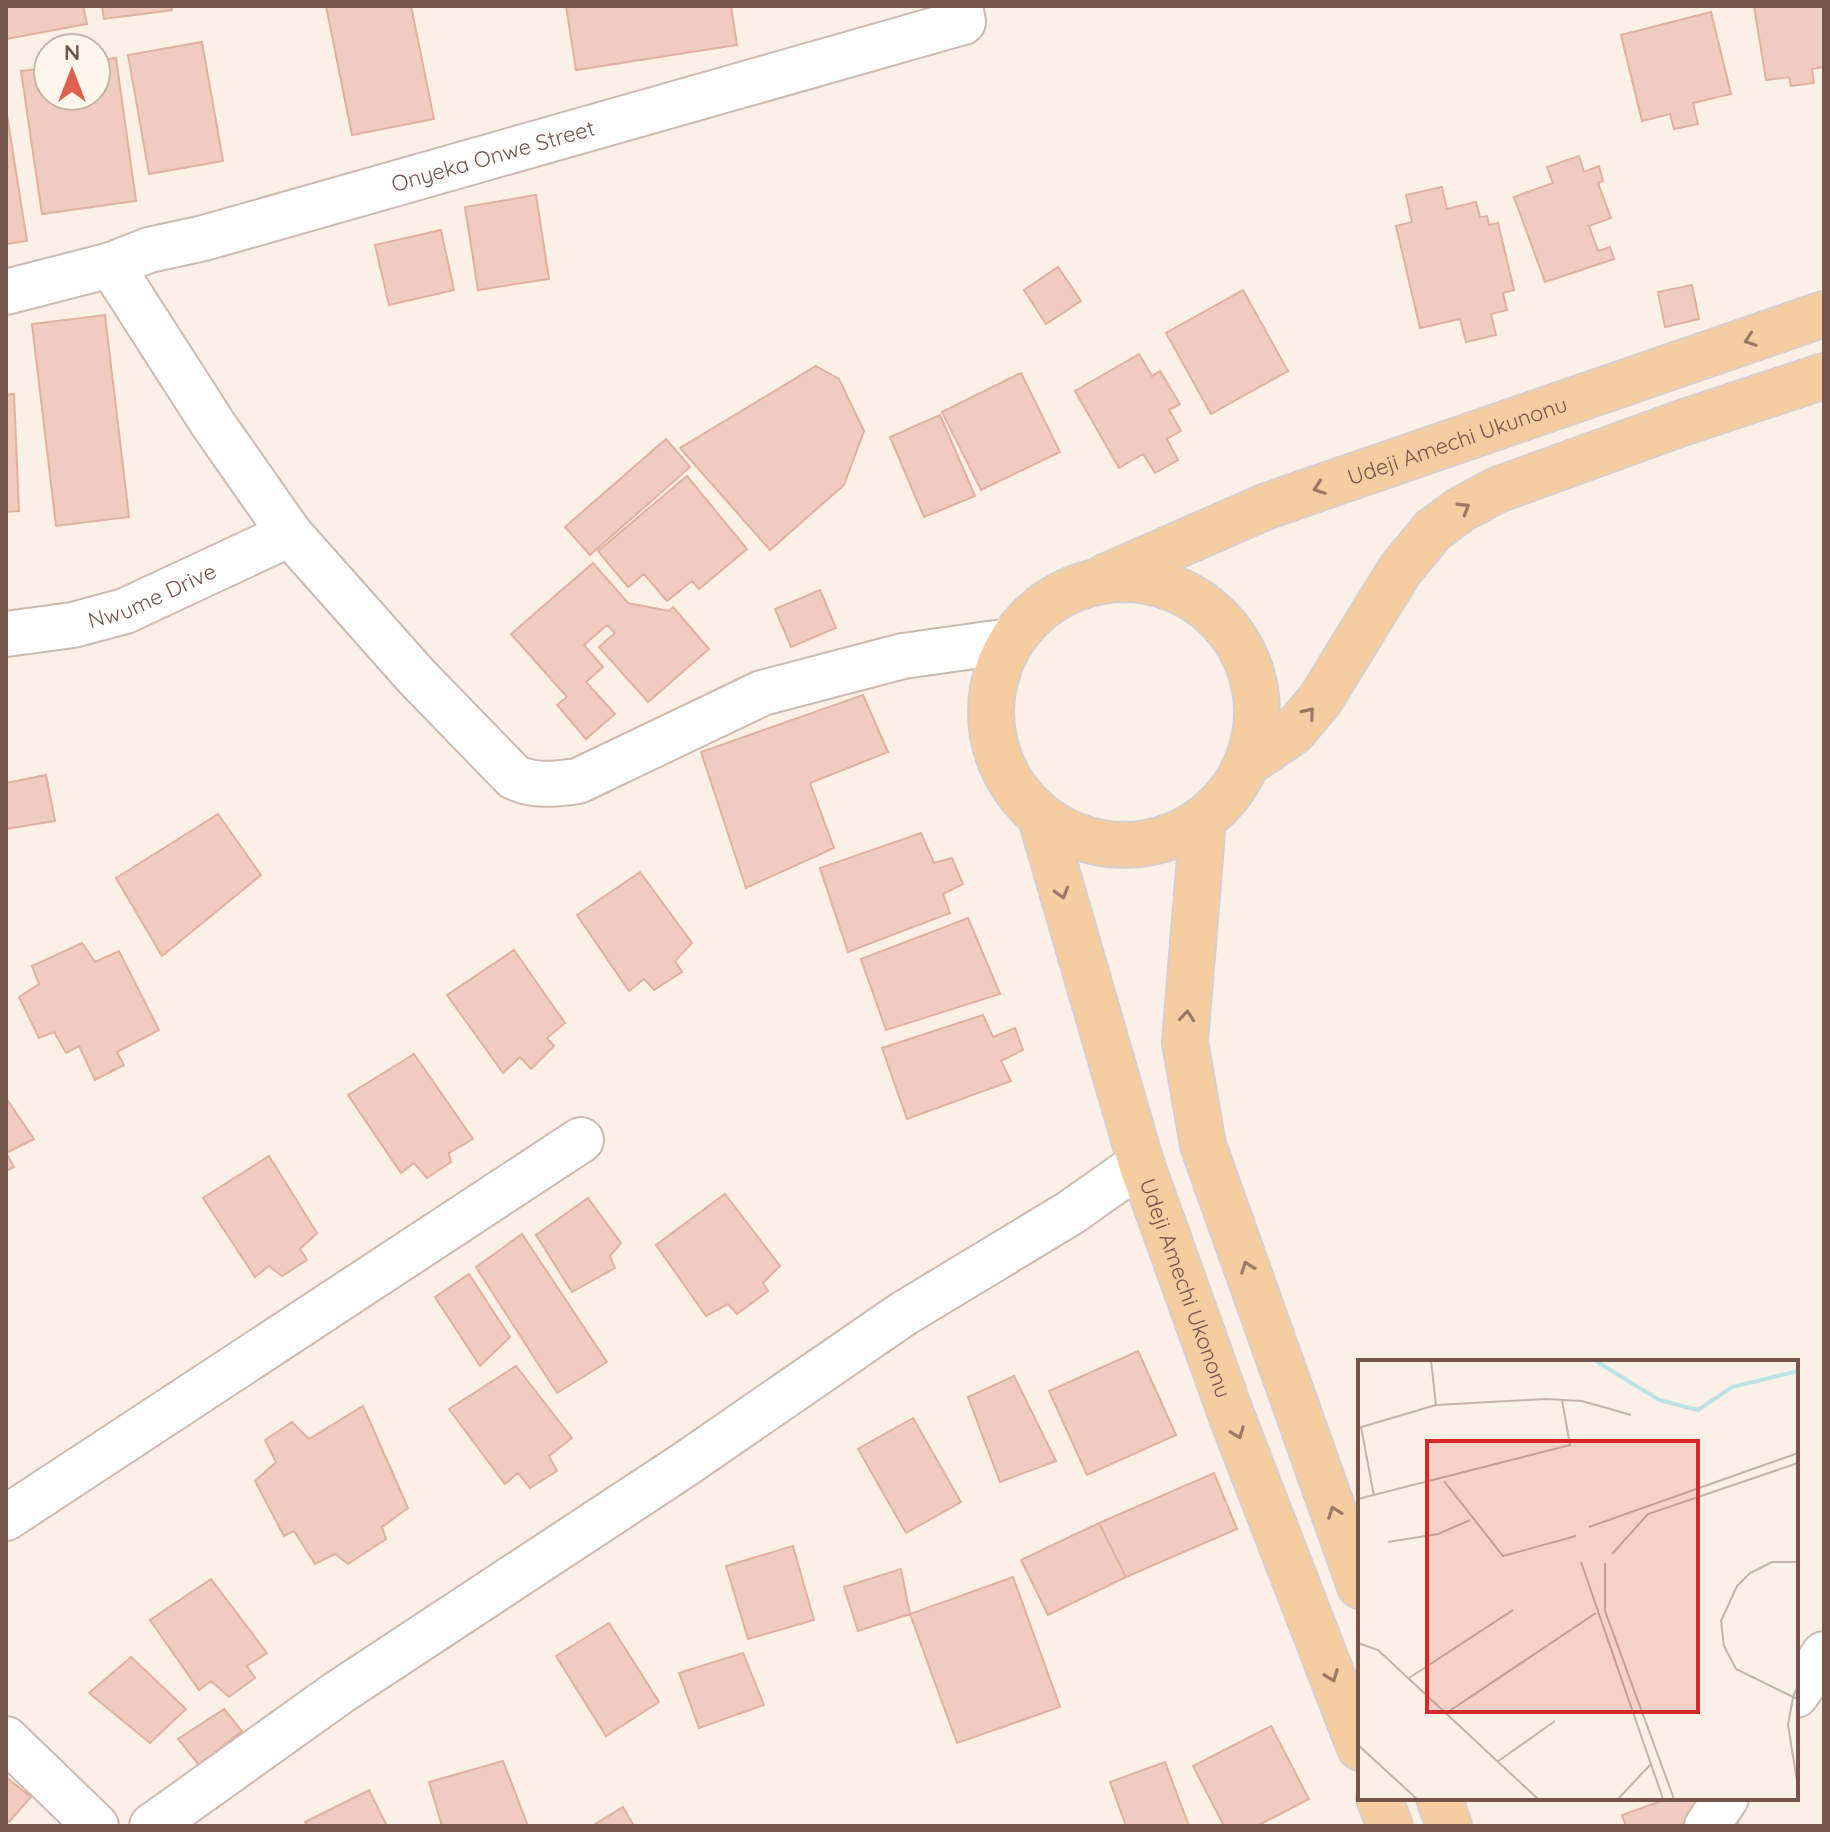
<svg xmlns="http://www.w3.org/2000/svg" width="1830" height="1832" font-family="Quicksand,sans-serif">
  <rect width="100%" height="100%" fill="#fbf0e5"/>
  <path fill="#efccbf" stroke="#e1b1a0" stroke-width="2" d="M 6,6 L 83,6 L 87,24 L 6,39 Z
    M 102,6 L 172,6 L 172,10 L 104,19 Z
    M 326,6 L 411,6 L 434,119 L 352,135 Z
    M 566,6 L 731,6 L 737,45 L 576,70 Z
    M 1754,6 L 1824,6 L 1824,67 L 1812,69 L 1814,83 L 1791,86 L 1789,77 L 1766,80 Z
    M 1711,12 L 1731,94 L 1693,103 L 1698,124 L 1674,129 L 1670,114 L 1642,121 L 1621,35 Z
    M 202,42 L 223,161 L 149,174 L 128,55 Z
    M 116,58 L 136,201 L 42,214 L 21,71 L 48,68 L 48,96 L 96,96 L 96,61 Z
    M 6,109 L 27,241 L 6,244 Z
    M 1579,156 L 1584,172 L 1599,166 L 1603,181 L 1598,183 L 1611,218 L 1589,226 L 1598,251 L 1610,247 L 1614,259 L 1545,282 L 1514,197 L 1553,183 L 1547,167 Z
    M 1442,187 L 1447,209 L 1476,202 L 1480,217 L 1487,216 L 1489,225 L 1498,223 L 1514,290 L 1503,293 L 1507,310 L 1491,314 L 1496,335 L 1466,342 L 1460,319 L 1420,328 L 1396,226 L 1412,222 L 1406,195 Z
    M 536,195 L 549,279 L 478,290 L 465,207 Z
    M 441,230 L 454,290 L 389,305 L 375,245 Z
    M 1058,267 L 1081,301 L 1046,324 L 1024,290 Z
    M 1692,285 L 1699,319 L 1665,327 L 1658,292 Z
    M 1243,290 L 1288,371 L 1211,414 L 1166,333 Z
    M 105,315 L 129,517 L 56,526 L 32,324 Z
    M 1139,354 L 1152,376 L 1160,371 L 1180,404 L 1169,410 L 1181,431 L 1167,439 L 1178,460 L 1155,473 L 1143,454 L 1119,468 L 1075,391 Z
    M 816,366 L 839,379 L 864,431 L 844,485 L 770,550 L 680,448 Z
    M 1021,373 L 1060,452 L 981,490 L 942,412 Z
    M 14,394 L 19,511 L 6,512 L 6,395 Z
    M 940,415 L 975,496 L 924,517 L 890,437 Z
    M 666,439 L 690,467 L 590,555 L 565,527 Z
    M 687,476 L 747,549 L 699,589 L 692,581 L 667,601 L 644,574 L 628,587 L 598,551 Z
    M 593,563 L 628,603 L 669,611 L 673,607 L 709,649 L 648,702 L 599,647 L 615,633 L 607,625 L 584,645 L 603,667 L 586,682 L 615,714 L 586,739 L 557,705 L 567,697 L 511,634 Z
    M 820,590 L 836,628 L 791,647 L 775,609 Z
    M 863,695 L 888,752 L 810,783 L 834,848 L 746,888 L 701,752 Z
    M 46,775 L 55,821 L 6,829 L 6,783 Z
    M 218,814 L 261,875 L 162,956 L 116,878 Z
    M 921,833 L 934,863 L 952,858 L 963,884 L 943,894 L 950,913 L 848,952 L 820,868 Z
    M 640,872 L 692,943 L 675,961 L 682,972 L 654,990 L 644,979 L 629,991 L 577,915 Z
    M 968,918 L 1000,994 L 886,1030 L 861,959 Z
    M 82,943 L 95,962 L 119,951 L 159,1030 L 117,1052 L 124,1065 L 95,1080 L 79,1046 L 66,1053 L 54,1032 L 39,1038 L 19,997 L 39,984 L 32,966 Z
    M 514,950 L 565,1023 L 547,1038 L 554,1046 L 531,1069 L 520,1057 L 503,1073 L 447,995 Z
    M 983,1015 L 993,1037 L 1015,1028 L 1023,1050 L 1001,1061 L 1011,1081 L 907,1119 L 882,1048 Z
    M 414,1054 L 473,1139 L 449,1153 L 451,1162 L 427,1178 L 414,1163 L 401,1173 L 348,1095 Z
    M 6,1098 L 34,1139 L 6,1153 L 14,1167 L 6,1171 Z
    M 269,1156 L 317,1233 L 300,1249 L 307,1260 L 282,1276 L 269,1266 L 255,1277 L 203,1198 Z
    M 725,1194 L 780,1266 L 763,1283 L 768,1291 L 737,1314 L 728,1304 L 706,1316 L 656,1245 Z
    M 588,1198 L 621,1243 L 610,1256 L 615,1268 L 572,1292 L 536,1235 Z
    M 522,1234 L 607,1362 L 557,1393 L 476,1267 Z
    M 469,1274 L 510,1337 L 480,1366 L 435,1297 Z
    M 1138,1351 L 1176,1435 L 1087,1475 L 1049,1391 Z
    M 516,1366 L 572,1438 L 549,1456 L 557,1471 L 530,1488 L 518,1473 L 505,1484 L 449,1409 Z
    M 1014,1376 L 1056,1461 L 1000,1482 L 968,1397 Z
    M 363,1406 L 408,1508 L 382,1527 L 386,1539 L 348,1564 L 335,1554 L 315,1564 L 294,1531 L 284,1536 L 255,1481 L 276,1462 L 265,1440 L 292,1422 L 309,1439 Z
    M 913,1418 L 961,1502 L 906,1533 L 858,1449 Z
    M 1214,1473 L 1237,1529 L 1126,1577 L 1099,1523 Z
    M 1099,1523 L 1126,1577 L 1048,1615 L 1021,1560 Z
    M 793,1546 L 814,1620 L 748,1639 L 726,1566 Z
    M 901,1569 L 910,1614 L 858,1631 L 844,1587 Z
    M 1013,1577 L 1060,1707 L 957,1743 L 910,1614 Z
    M 211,1579 L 267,1653 L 247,1666 L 255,1678 L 229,1697 L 211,1681 L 199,1690 L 150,1620 Z
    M 609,1623 L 659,1702 L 606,1736 L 556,1656 Z
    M 743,1653 L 764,1705 L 699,1728 L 679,1673 Z
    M 131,1657 L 186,1709 L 150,1743 L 89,1693 Z
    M 224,1709 L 242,1731 L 199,1765 L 178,1739 Z
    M 1271,1726 L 1309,1799 L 1257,1826 L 1224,1826 L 1193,1766 Z
    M 503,1761 L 528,1826 L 442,1826 L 429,1782 Z
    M 1165,1762 L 1189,1826 L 1126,1826 L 1110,1782 Z
    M 6,1777 L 31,1797 L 9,1822 L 6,1820 Z
    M 369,1790 L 387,1826 L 307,1826 L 305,1822 Z
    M 1669,1798 L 1729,1798 L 1739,1826 L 1626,1826 L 1622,1815 Z
    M 623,1807 L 634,1826 L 592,1826 Z"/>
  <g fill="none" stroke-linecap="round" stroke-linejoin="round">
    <defs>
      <g id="minor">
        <path d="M 111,265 L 213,424 L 290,534 L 416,676 L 514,777 C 536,787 555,784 578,781 L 762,693 L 903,656 L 1010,641"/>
        <path id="s1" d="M 6,292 L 111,265 L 149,250 L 204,238 L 963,22 L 960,6"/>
        <path id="s2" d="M 6,634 L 73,625 L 125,611 L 290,534"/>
        <path d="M 6,1518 L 581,1140"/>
        <path d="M 1796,1695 L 1824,1654"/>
        <path d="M 6,1739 L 96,1826"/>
        <path d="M 152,1826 L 338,1693 L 684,1465 L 903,1314 L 1070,1213 L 1141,1163"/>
        <path d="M 1707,1826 L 1726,1798"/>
      </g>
      <g id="major">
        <path id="s3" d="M 1105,577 L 1267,506 L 1824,314"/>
        <circle cx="1124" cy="712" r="133"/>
        <path d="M 1249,762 L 1293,732 L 1320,700 L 1400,570 L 1433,530 L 1460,510 L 1497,490 L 1679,424 L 1824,376"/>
        <path id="s4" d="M 1041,818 L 1141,1163 L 1232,1417 L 1360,1748"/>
        <path d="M 1203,820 L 1185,1042 L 1203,1145 L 1360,1586"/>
        <path d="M 1379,1798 L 1390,1826"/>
        <path d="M 1439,1798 L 1449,1826"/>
      </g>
    </defs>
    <use href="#minor" stroke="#ceb9af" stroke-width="48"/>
    <use href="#major" stroke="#d8cfcd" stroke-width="48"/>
    <use href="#minor" stroke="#fff" stroke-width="44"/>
    <use href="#major" stroke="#f6cda1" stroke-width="44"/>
  </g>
  <defs><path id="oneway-chevron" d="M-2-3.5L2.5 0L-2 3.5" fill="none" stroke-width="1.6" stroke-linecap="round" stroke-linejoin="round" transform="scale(2)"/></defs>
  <g stroke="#9a7966">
    <use href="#oneway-chevron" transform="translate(1750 340) rotate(161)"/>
    <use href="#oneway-chevron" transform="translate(1319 488) rotate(161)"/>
    <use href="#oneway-chevron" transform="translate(1464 508) rotate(-31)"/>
    <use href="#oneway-chevron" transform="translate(1309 713) rotate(-50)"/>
    <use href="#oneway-chevron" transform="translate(1062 893) rotate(74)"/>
    <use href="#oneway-chevron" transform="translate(1187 1016) rotate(-85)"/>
    <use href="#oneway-chevron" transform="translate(1247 1267) rotate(-110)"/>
    <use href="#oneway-chevron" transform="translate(1238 1433) rotate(69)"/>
    <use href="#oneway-chevron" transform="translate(1334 1512) rotate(-110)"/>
    <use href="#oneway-chevron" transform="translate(1332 1676) rotate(69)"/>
  </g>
  <g text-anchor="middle" stroke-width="6" stroke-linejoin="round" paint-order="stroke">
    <g font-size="22" fill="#73554c" stroke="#fef5eb">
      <text dy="8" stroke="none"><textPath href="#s1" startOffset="506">Onyeka Onwe Street</textPath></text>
      <text dy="8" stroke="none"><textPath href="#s3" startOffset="378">Udeji Amechi Ukunonu</textPath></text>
      <text dy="8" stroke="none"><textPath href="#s2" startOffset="152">Nwume Drive</textPath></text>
      <text dy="8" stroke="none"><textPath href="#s4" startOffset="492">Udeji Amechi Ukononu</textPath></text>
    </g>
  </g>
  <g transform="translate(1358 1360)">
    <rect width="440" height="440" fill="#fbf0e5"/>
    <path fill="none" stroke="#bbe2e4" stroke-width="4" d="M 238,1 L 301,40 L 340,50 L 374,27 L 440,11"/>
    <path fill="none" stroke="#c5b2a8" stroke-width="2" d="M 73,1 L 78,45M 3,67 L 16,136M 0,68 L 78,45 L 188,39 L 224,41 L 273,55M 86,121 L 145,196 L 218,176M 0,139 L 212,85 L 204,40M 231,167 L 440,93M 30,182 L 80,174 L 112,160M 254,194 L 290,154 L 440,103M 223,202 L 305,439M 440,202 L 414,202 L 392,213 L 379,226 L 363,261 L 366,286 L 378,309 L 435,337 L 440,325M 247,203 L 247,251 L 316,439M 0,283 L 20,290 L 180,439M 51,318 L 155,250M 440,339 L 435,337 L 430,365 L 440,427M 87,354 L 238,253M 0,385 L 59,439M 139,402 L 197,361M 260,439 L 292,405"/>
    <path fill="#d62828" fill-opacity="0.15" stroke="#d62828" stroke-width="4" d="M 69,81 L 340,81 L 340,352 L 69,352 Z"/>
    <rect width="440" height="440" fill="none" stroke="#73554c" stroke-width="4"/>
  </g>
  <rect width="1830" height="1832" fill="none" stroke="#73554c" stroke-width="16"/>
  <g transform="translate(72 72)"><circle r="38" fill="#fef5eb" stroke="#c6b5ab" stroke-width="2"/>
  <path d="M0-6L14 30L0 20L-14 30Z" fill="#de6051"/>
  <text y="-12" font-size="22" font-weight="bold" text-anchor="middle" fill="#73554c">N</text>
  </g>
</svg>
